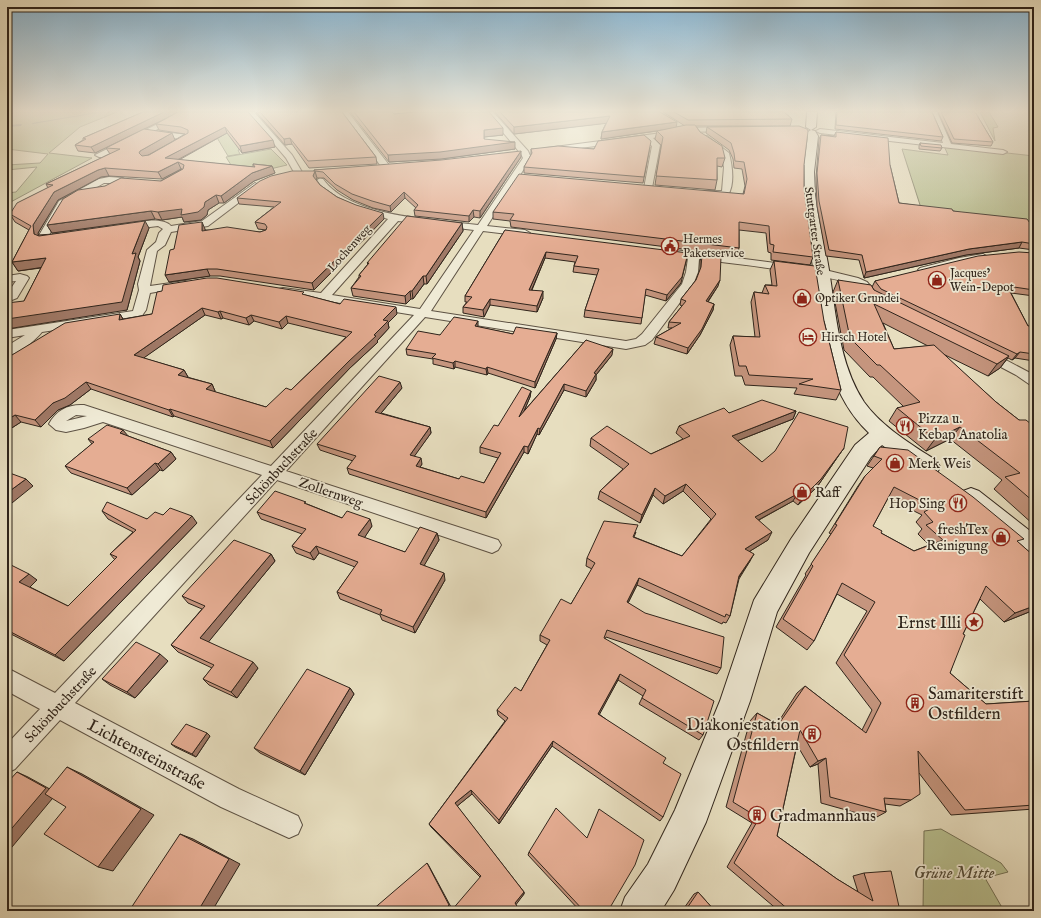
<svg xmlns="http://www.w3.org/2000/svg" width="1041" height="918" font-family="'IM FELL English',serif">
  <rect width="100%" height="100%" fill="#e7debf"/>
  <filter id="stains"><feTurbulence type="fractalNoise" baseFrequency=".005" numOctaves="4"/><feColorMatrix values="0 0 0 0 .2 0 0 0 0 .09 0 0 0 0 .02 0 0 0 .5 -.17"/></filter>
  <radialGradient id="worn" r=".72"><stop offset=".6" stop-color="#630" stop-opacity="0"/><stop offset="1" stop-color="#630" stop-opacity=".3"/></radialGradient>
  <path fill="#b8c090" stroke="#747256" d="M 7,112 L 117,112 L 80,127 L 49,153 L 92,158 L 7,204 L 7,193 L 16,192 L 37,167 L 7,170 L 7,165 L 40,163 L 48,154 L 7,149 Z
    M 980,112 L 989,112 L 998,127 L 993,128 L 995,141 Z
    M 237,122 L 241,149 L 238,150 L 240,154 L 228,156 L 210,126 Z
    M 944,146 L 1034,156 L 1034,224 L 921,208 L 902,149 L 948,155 Z
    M 271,149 L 287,165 L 270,169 L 231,165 L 226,157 Z
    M 941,829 L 1001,863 L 1008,872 L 985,878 L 1004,911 L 923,911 L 924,831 Z"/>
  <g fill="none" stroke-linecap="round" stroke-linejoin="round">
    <path fill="#6e7f7a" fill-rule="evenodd" d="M 98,112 L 103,112 L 33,124 L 32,123 Z
      M 22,124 L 21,126 L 7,127 L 7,125 Z"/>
    <defs>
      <path id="minor" d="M 182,112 L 190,112 L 154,131 L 188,135 L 188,141 L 172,148 L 168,146 L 180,139 L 148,134 L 102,157 L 99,157 L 95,155 Z
        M 247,112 L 254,112 L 292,155 L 302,172 L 301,174 L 295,174 L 286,158 Z
        M 341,112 L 348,112 L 389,165 L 390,167 L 389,169 L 383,169 Z
        M 486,112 L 493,112 L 528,151 L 531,158 L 487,226 L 525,230 L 530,233 L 525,236 L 483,231 L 431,311 L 626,341 L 636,339 L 642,334 L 682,284 L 686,272 L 688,258 L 663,254 L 662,252 L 663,250 L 667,249 L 821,269 L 858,278 L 867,282 L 882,300 L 880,303 C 867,306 866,292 858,286 C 855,284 850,282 847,282 C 798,270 748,266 699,259 L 698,272 L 693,285 L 652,340 L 645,345 L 626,349 L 425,317 L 286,471 L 498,540 L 501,545 L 498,550 L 492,553 L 277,480 L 75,703 L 239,789 L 298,816 L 302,825 L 298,834 L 289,838 L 221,807 L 60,720 L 15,769 L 7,773 L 7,744 L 40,709 L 7,691 L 7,668 L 55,693 L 262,475 L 103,422 L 84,428 L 66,432 L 56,430 L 49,424 C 56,410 69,404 84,405 L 271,466 L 414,315 L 279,293 L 277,291 L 279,289 L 283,288 L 321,293 L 388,219 C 360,210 334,207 316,181 L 320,178 L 323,179 C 351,218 434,219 478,225 L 523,158 L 521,154 ZM 398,221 L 474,230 L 420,309 L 332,295 ZM 76,415 L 87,416 L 66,421 Z
        M 931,112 L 937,112 L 951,144 L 1003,150 L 1007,152 L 1003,154 L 820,133 L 816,131 L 820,129 L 943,143 Z
        M 728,127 L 731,127 L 731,131 L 684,132 L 653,138 L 660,145 L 652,188 L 648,191 L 644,188 L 652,146 L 645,140 L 547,152 L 543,150 L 547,148 L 662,133 L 684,128 Z
        M 701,136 L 707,136 L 729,153 C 732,165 735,184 728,195 L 715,198 L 702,196 L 700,194 L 705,191 L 722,191 L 724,167 L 721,154 L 701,140 Z
        M 109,177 L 123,178 L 127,181 L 111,191 L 107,188 L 113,183 L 104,183 L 66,205 L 49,235 L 64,235 L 65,237 L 64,239 C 55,241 44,245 38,237 L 59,201 L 99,179 Z
        M 255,183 L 259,186 L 258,188 L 208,226 L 171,232 L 165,245 L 157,251 L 150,286 L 185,281 L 189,282 L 191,284 L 189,286 L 150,293 L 146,310 L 141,317 L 42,332 C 34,342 19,353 7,356 L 7,346 L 25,335 L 7,338 L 7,330 L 133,311 L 139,290 L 138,284 L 147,250 L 156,242 L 159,233 L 163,229 L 158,226 L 126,230 L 121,227 L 123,225 C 133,222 163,216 171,226 L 202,221 Z
        M 983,254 L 988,257 L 987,259 L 924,273 L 918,270 L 920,268 L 959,258 Z
        M 20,274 L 27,276 L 29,278 L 17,298 L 7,302 L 7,294 L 16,281 L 7,282 L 7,276 Z
        M 985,349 L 1034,375 L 1034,385 L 1029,384 L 1016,375 L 980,356 L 978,353 L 980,350 Z"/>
      <path id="secondary" d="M 807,112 L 817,112 L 816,127 L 811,130 L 815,131 L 818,136 L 814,172 L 815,195 C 818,220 825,245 829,270 C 836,314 839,364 864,402 C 882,427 911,444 937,461 L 940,467 L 937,473 L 929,475 L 921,473 L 882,445 L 871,457 L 809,553 L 777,612 L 750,701 L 706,822 L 674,890 L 661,911 L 620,911 L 625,897 L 648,864 L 675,810 L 720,701 L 754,600 L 791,539 L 855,445 L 869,433 C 823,389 821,326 813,268 C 810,243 805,219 802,195 L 803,172 L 808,136 L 806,133 L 811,130 L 806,127 Z
        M 971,488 L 979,491 L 1034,534 L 1034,560 L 1025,557 L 999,533 L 963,503 L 959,497 L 963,491 Z"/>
    </defs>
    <use href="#minor" stroke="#5d5244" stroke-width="2"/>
    <use href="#secondary" stroke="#2f241b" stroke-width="2"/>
    <use href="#minor" fill="#efead5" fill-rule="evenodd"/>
    <use href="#secondary" fill="#efead5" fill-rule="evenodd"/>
  </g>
  <path fill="#c5957e" stroke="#2f241b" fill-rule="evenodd" d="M 143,112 L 248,112 L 275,147 L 242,153 L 227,133 L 179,160 L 253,167 L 253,164 L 272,166 L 275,173 L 254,181 L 224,203 L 219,203 L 208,210 L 207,215 L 201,220 L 184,222 L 182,217 L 162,220 L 155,219 L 52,233 L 47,225 L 161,181 L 182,169 L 181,169 L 162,179 L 109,176 L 101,177 L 58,200 L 38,233 L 38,235 L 149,228 L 138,257 L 140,261 L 127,310 L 24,301 L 41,268 L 18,271 L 12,262 L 29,230 L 15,222 L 10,214 L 48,188 L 46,184 L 110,154 L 106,148 L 136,133 L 95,153 L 78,151 L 75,145 L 83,140 L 83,138 ZM 167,118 L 156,124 L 159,130 L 185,134 L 149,155 L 147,155 L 175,140 L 144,129 Z
    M 256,112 L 342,112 L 376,157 L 377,164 L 309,168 L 292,144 L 285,145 Z
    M 350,112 L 392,112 L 394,114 L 503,135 L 484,137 L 484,139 L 515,149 L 441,159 L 389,162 Z
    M 495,112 L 660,112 L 676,127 L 685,126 L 663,112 L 784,112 L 792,119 L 790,126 L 696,126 L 700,132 L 725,158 L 722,167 L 717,166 L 717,180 L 715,190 L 655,185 L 661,145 L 655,139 L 657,131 L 601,139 L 602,132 L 606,123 L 514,134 Z
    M 836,112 L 932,112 L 943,137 L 941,141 L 835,129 Z
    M 938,112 L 975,112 L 993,142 L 991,146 L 952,143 Z
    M 707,127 L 804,165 L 804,188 L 813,257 L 810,265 L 771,260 L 771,253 L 768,252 L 766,233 L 739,230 L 739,248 L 737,256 L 511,227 L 510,221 L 493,219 L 493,212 L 743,194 L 745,186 L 742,169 L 734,168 L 733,159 L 729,150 L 706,133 Z
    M 836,132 L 890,165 L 899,203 L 953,211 L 1034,227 L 1034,250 L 1019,248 L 966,255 L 864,278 L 859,260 L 826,256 L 817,206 L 816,178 L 819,139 L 821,135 L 834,136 Z
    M 920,143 L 942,148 L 940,151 L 919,149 L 919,146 Z
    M 650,147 L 643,183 L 524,173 L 524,167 L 531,155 L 531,149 L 594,149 Z
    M 521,157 L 480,218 L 474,217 L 469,222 L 415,216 L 414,210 L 416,208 L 405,198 L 391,212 L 373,208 L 353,200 L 337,190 L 324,178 L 317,178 L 316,179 L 320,185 L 337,197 L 384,219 L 314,290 L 220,276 L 210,276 L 169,282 L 174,249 L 205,229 L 205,230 L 260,232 L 266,230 L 258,229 L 255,222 L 274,207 L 239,204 L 237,198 L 314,171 L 314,170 Z
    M 462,223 L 463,231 L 427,284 L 424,284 L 413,299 L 411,299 L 406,304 L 353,296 L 351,288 L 359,277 L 359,275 L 368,264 L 367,263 Z
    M 505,230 L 681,283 L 666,301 L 645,295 L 641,324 L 584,317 L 585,310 L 597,275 L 573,272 L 574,266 L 575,262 L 545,258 L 532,290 L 543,298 L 537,312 L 490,305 L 484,317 L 463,313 L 463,307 L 467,302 L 465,302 L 465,296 Z
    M 1034,253 L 1034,296 L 1011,293 L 1028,326 L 1034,326 L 1034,361 L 1015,358 L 1012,360 L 1008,358 L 1000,368 L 988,376 L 943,354 L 996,402 L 1019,420 L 1031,424 L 1034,424 L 1034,525 L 994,489 L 1002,480 L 950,439 L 926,451 L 889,421 L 897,408 L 904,407 L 873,377 L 870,377 L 844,350 L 833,292 L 838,280 L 874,290 L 872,287 L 875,281 ZM 883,323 L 928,346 L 894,349 Z
    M 702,255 L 718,286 L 708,302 L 714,304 L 713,310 L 700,335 L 687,354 L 654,344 L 656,337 L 672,328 L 668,328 L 669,322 L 682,306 L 680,305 L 681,299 L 696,280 L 700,270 L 700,261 Z
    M 774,261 L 824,321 L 841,390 L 836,400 L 794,394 L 797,388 L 745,385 L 742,376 L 735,376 L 730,345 L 733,336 L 755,337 L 751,302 L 754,292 L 762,293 L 765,285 L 772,285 L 770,270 Z
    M 305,295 L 340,304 L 397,314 L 388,323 L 389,328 L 377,341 L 378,342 L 350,368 L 273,448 L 174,416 L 173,417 L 91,389 L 70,405 L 58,410 L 41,427 L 21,422 L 7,431 L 7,358 L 120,314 L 123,319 L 152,314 ZM 205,315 L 221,319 L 223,318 L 249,325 L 254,321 L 282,329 L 288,323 L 346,337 L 291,390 L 266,407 L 215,392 L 215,391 L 212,384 L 187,377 L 188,377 L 184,370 L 143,358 Z
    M 478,327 L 513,334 L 557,333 L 556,339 L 535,388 L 488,373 L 487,375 L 455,367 L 454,369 L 433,364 L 433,359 L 407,355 L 406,349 L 440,335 Z
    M 586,340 L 612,355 L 596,375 L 596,380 L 586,397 L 564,390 L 539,435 L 537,434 L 528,454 L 524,452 L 486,518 L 349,474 L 347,468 L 353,461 L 320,450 L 317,444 L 402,388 L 381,413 L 430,427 L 431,433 L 414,456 L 422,464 L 420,467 L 459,479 L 484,483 L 498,458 L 480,453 L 480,447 L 498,426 L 531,391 L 530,397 L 524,411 Z
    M 796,411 L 793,419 L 737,441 L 762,462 L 844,448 L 839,455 L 817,487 L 798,505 L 793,501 L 759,520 L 768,540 L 750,551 L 750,561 L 739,579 L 730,616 L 726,623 L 723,622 L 722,624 L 637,585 L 628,603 L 721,668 L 717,674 L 606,637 L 605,639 L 703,735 L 699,740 L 639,704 L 643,696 L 618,680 L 599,714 L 663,763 L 663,817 L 660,821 L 552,746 L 499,824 L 472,794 L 457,806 L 524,892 L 524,894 L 515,905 L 480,877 L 431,827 L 429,824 L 505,721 L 498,715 L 497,710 L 521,691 L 547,645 L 540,641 L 540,635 L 571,604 L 592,569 L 586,566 L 587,558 L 636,532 L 634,537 L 682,556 L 711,519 L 683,491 L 663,504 L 653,495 L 640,523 L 598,499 L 600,491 L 623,469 L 590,446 L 591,438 L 651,454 L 683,439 L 676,433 L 679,426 L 729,413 Z
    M 128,436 L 171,452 L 176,459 L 163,471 L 160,470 L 132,495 L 71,473 L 65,466 L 92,444 L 88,439 Z
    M 880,447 L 1019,543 L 1034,556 L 1034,616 L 1029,612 L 1004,622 L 980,599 L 963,634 L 950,673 L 986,704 L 1034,701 L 1034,809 L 951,815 L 919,773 L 911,800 L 900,806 L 885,804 L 886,812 L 875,818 L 821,803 L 818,764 L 810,767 L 797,745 L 777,836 L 837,879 L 858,892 L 853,876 L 864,873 L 900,911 L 779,911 L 727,867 L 752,823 L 726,807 L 750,721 L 757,713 L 777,724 L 797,693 L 805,686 L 862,730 L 872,710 L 836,663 L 867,611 L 837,594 L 814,641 L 807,650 L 776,627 L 806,575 L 805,574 L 831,534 L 829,533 L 858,486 L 865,476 L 873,468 L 867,466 ZM 888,498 L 922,515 L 916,522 L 922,529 L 918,534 L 929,545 L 914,551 L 881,533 L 873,526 Z
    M 307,504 L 342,518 L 372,526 L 364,538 L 405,552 L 437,533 L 439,540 L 424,565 L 445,580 L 415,633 L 382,620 L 380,615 L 340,599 L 337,592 L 355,567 L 319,553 L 314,560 L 296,553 L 292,546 L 302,534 L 261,519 L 257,512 Z
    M 102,511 L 147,519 L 163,515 L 197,523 L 64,661 L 7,632 L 7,564 L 37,580 L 30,587 L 68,606 L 115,560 L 110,554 L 133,532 L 108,519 Z
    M 271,554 L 275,561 L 208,642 L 258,668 L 237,698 L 209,685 L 203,679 L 212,668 L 178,652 L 171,645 L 202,609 L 188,603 L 182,596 Z
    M 168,661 L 135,698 L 110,685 L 102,679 Z
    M 350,688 L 354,694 L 305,775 L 260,753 L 254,748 Z
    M 207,733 L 210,736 L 196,757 L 175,747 L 171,744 Z
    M 587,838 L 608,911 L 580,911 L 528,855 L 529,852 Z
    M 698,892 L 715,911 L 682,911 L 694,894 Z"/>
  <path fill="#a07967" stroke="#2f241b" d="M 164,112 L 179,112 L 95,153 L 91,147 Z
    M 610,116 L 609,123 L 514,134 L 514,127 Z
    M 677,122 L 676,128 L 601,139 L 602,132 Z
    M 225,127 L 227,133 L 168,165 L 165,158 Z
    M 503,128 L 503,135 L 484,137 L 484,130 Z
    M 172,133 L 175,140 L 143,158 L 139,153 L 140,151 Z
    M 290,138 L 292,144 L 285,145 L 284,139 Z
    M 273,140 L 275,147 L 242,153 L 240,146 Z
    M 515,142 L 515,149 L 441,159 L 389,162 L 388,155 Z
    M 521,151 L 521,157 L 480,218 L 480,211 Z
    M 178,162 L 181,169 L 162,179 L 158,172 Z
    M 272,166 L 275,173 L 254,181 L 224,203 L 221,196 L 252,173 Z
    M 105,168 L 109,176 L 101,177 L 58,200 L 38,233 L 39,242 L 34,234 L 33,225 L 54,192 L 98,170 Z
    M 315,171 L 317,178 L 315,182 L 313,176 Z
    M 404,192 L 405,198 L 391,212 L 390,206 Z
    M 216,195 L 219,203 L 208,210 L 207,215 L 201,220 L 184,222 L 182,217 L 162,220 L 158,212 L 205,202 Z
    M 473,210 L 474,217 L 469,222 L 469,216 Z
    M 151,211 L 155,219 L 52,233 L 47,225 Z
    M 383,213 L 384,219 L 314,290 L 312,283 Z
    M 145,221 L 149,228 L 138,257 L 140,261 L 127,310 L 7,329 L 7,319 L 132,254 Z
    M 202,222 L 205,229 L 205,237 L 202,231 Z
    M 462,223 L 463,231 L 427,284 L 426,276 Z
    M 1022,242 L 1019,248 L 966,255 L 864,278 L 866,272 L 969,249 Z
    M 546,252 L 545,258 L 529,296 L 529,290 Z
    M 688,253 L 681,283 L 666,301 L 667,295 Z
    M 46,258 L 51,266 L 18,271 L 12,262 Z
    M 207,269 L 210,276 L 169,282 L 165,275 Z
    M 423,276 L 424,284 L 413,299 L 412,291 Z
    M 720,280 L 718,286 L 704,307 L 706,301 Z
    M 410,291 L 411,299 L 406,304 L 405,296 Z
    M 543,291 L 543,298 L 537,312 L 537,306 Z
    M 490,299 L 490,305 L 484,317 L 483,310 Z
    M 714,304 L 713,310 L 700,335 L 687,354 L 688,348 Z
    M 396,307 L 397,314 L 388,323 L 389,328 L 377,341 L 378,342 L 350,368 L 273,448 L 270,441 L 374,335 L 383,320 Z
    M 202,308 L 205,315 L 138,362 L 134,355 Z
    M 220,311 L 223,318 L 221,319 L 218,312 Z
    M 120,314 L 124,321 L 119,320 Z
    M 251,315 L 254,321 L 249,325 L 246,318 Z
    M 286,316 L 288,323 L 282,329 L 279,322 Z
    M 478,321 L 478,327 L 475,326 Z
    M 557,333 L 556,339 L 535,388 L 535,382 Z
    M 613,349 L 612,355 L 596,375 L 596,380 L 586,397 L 586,391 L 594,373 Z
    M 1020,352 L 1015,358 L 1012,360 L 1017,354 Z
    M 1009,356 L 1000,368 L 988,376 L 997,364 Z
    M 455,361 L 455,367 L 454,369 L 453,363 Z
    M 487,367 L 488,373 L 487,375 L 486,369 Z
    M 184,370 L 188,377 L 182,381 L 178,375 Z
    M 86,382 L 91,389 L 70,405 L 58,410 L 41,427 L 35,420 L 53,403 Z
    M 400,382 L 402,388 L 377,418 L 375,412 Z
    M 212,384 L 215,391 L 209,396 L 206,389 Z
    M 564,384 L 564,390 L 539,435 L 540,429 Z
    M 531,391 L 530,397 L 519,423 L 519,417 Z
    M 170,409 L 174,416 L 173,417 L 169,410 Z
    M 796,411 L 793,419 L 729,444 L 732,436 Z
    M 15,415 L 21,422 L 7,431 L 7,420 Z
    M 430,427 L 431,433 L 411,461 L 410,455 Z
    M 960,427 L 950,439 L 926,451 L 935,439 Z
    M 538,428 L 537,434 L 528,454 L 528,447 Z
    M 123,430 L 129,437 L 120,433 Z
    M 524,446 L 524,452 L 486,518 L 486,512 Z
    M 844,448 L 839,455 L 817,487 L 798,505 L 803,497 Z
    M 171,452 L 176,459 L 163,471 L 158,464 Z
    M 421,458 L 422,464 L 417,472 L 416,466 Z
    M 155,463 L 160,470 L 132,495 L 127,488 Z
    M 26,479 L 33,486 L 7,507 L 7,493 Z
    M 686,484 L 683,491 L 663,504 L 665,496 Z
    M 655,488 L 653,495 L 640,523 L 642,515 Z
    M 797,494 L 793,501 L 751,524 L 755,517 Z
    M 192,516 L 197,523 L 64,661 L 55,655 Z
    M 370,519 L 372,526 L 361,543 L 358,535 Z
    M 772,532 L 768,540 L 742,556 L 745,549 Z
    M 437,533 L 439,540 L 421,571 L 420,564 Z
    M 316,546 L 319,553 L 314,560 L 310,553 Z
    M 271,554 L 275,561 L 206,645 L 200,638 Z
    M 754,554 L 750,561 L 735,583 L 739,576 Z
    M 444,573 L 445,580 L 415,633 L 413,627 Z
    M 29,574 L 37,580 L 28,589 L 19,582 Z
    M 639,578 L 637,585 L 625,609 L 627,602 Z
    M 1034,606 L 1034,608 L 1029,612 L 1004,622 L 1015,613 Z
    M 160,654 L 168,661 L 135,698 L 127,692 Z
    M 253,662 L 258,668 L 237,698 L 231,692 Z
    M 620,674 L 618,680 L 597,719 L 598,714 Z
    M 350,688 L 354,694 L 305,775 L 300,771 Z
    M 207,733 L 210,736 L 196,757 L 192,754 Z
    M 553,741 L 552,746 L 499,824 L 499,820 Z
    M 826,758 L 818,764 L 810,767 L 818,761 Z
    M 67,767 L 82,774 L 154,815 L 113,871 L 98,867 Z
    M 17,772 L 28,777 L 57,793 L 7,853 L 7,834 Z
    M 471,790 L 472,794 L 456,807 L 455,803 Z
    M 180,834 L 193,839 L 240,864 L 212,911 L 198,911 Z
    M 427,863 L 429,866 L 451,907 L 447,911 L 443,911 Z
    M 524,892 L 524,894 L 515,906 L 515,903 Z"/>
  <path fill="#e5ad93" stroke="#2f241b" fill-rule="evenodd" d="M 143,112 L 164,112 L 91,147 L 75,145 L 86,139 L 83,138 Z
    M 178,112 L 248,112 L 273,140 L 240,146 L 225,127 L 165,158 L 255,167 L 253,164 L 272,166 L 252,173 L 221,196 L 216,195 L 205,202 L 204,207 L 198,212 L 181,215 L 182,209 L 158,212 L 151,211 L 47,225 L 63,199 L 78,190 L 105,186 L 121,178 L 161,181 L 183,169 L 184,165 L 178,162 L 158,172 L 105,168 L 98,170 L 54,192 L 33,225 L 34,234 L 39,236 L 145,221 L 132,254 L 136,253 L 122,302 L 7,319 L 7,303 L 24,301 L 46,258 L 12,262 L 31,226 L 10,214 L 17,203 L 53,185 L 46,184 L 120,149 L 106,148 L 144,129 L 172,133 L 140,151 L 139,153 L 142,156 L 149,155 L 188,133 L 188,130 L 181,127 L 156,124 Z
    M 260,112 L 342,112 L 376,157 L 308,161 L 290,138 L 284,139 Z
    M 354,112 L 392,112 L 394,114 L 414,112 L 489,112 L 503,128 L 484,130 L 484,139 L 515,142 L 440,152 L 388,155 Z
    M 500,112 L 660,112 L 677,122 L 602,132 L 610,116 L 514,127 Z
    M 674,112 L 784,112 L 792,119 L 688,120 Z
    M 837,112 L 932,112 L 943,137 L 836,125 Z
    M 941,112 L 975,112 L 993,142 L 954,139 Z
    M 686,125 L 695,125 L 700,132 L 722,146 L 725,158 L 717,158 L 717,180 L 656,176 L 663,137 L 657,131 Z
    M 799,126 L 807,129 L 808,131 L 804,165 L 804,188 L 813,257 L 773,252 L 774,245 L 770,244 L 769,226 L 739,222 L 739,248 L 510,220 L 514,214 L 493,212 L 519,174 L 744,194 L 747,179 L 744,162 L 735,161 L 734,153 L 731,143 L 707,127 Z
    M 836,132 L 888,138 L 890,165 L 899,203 L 952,209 L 953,211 L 1027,219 L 1033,227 L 1034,227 L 1034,244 L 1022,242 L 969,249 L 866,272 L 862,255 L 829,250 L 819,201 L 817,173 L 821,135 L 836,137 Z
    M 644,135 L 651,141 L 644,177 L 524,167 L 532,153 L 531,149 L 558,146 L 594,149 L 598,141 Z
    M 920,143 L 941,145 L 942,148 L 921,146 Z
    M 521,151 L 480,211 L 473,210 L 469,216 L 414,210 L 418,205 L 404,192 L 390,206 L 372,201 L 352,194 L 335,184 L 323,172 L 315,171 L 313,176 L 320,185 L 337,197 L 356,205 L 383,213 L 312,283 L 217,269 L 207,269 L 165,275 L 170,250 L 174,249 L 179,225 L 202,222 L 202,231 L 227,227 L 260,232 L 266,230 L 267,227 L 265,224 L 255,222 L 281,202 L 237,198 L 260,181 L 271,176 L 292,171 L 315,171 L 314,170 L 441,160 Z
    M 407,216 L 462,223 L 426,276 L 423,276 L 412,291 L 410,291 L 405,296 L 351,288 L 361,276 L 359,275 L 369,263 L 367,263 Z
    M 505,230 L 688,253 L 682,277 L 667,295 L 646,289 L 642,318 L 585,310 L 599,269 L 574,266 L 578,256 L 546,252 L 529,290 L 543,291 L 537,306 L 490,299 L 483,310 L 463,307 L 472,297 L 465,296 Z
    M 1019,252 L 1034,253 L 1034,290 L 1007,286 L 1028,326 L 1034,326 L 1034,354 L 1020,352 L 1017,354 L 881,289 L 875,281 L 978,256 Z
    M 702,255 L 721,257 L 720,280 L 706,301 L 714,304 L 702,329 L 688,348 L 656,337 L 681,323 L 669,322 L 686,301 L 681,299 L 696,280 L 701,267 Z
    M 774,261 L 815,266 L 824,321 L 841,390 L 799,384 L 813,379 L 749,375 L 746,366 L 739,366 L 733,336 L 760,337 L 754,292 L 769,294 L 765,285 L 777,286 Z
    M 207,278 L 217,278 L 304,292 L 302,294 L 340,304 L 344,299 L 396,307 L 383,320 L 388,321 L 374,335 L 376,336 L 349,361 L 270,441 L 170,409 L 169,410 L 86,382 L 65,398 L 53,403 L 35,420 L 15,415 L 7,420 L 7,358 L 65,323 L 120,314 L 119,320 L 152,314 L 157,292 L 162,291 L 163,285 ZM 202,308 L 218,312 L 220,311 L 246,318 L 251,315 L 279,322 L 286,316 L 352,332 L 291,390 L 286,388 L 266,407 L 206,389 L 212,384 L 178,375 L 184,370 L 134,355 Z
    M 838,280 L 871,285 L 874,290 L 1009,356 L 997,364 L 874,304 L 894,349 L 934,345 L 996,402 L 1019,420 L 1026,420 L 1031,424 L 1034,424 L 1034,502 L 1005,477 L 1020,473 L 960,427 L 935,439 L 897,408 L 920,402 L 880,365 L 877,365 L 850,338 Z
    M 454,317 L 478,321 L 475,326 L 513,334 L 516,327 L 557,333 L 535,382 L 487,367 L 486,369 L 455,361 L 453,363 L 432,358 L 436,354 L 406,349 L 418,331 L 440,335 Z
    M 586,340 L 613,349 L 594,373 L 596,374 L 586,391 L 564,384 L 540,429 L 538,428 L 528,447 L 524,446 L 486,512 L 347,468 L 356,456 L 317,444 L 379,376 L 400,382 L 375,412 L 430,427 L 410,455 L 421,458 L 416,466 L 459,479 L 461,476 L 484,483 L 501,453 L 480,447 L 494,425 L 498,426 L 522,387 L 531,391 L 519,417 Z
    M 762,400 L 796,411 L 732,436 L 762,462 L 775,451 L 799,412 L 848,427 L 844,448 L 821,479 L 803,497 L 797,494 L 755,517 L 772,532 L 745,549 L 754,554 L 739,576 L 730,616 L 726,614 L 725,617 L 639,578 L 627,602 L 645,613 L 724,637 L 721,668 L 607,630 L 604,638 L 714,701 L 703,735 L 642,698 L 646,690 L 620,674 L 598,714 L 666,758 L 663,763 L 681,774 L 663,817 L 553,741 L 499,820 L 471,790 L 455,803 L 524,892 L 515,903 L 520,911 L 451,911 L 481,876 L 429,824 L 508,718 L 497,710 L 515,687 L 521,691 L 550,640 L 540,635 L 561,599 L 571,604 L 595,563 L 587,558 L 604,521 L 638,525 L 633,537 L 682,556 L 716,514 L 686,484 L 665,496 L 655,488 L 642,515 L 600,491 L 629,464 L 591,438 L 607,426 L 651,454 L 690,436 L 679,426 L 724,408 L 729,413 Z
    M 107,425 L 123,430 L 120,433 L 171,452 L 158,464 L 155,463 L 127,488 L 65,466 L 94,442 L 88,439 Z
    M 880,447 L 908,450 L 973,497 L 1024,539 L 1017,541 L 1034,556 L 1034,606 L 1015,613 L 986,586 L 963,634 L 965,635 L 950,673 L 986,704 L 1034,701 L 1034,805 L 965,810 L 918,751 L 920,794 L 911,800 L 884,798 L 886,812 L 830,797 L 826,758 L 818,761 L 800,730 L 777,836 L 837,879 L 873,901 L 864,873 L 891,871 L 900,911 L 790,911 L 734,863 L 759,818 L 733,802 L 757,713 L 778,725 L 805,686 L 866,733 L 881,703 L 844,655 L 875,602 L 842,583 L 814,641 L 783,619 L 813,566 L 811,564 L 837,525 L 835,524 L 865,476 L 882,459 L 874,456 ZM 894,487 L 933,507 L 924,512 L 933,522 L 926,525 L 943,540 L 914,551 L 881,533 L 882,531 L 873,526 Z
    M 7,472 L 26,479 L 7,493 Z
    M 275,491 L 306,502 L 304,503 L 342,518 L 347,511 L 370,519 L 358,535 L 405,552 L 420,527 L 437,533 L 420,564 L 444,573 L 413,627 L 380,614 L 382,610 L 337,592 L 358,562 L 316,546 L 310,553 L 292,546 L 306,529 L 257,512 Z
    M 107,502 L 147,519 L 155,512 L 163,515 L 170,508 L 192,516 L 55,655 L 7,630 L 7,563 L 29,574 L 19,582 L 68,606 L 117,557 L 110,554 L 136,530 L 102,511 Z
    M 234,540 L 271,554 L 200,638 L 253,662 L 231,692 L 203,679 L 214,665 L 171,645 L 205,606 L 182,596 Z
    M 136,642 L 160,654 L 127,692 L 102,679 Z
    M 307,669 L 350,688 L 300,771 L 254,748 Z
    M 186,724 L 207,733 L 192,754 L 171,744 Z
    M 67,767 L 141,809 L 98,867 L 44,834 L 66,807 L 45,794 Z
    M 17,772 L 46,788 L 7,834 L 7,783 Z
    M 556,808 L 587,838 L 599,809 L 644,840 L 635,865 L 608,911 L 584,911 L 529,852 Z
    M 180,834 L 229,859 L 198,911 L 129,911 Z
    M 427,863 L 449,905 L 443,911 L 371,911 Z
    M 698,892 L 715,911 L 685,911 Z"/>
  <linearGradient id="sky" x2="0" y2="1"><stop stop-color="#88b7d5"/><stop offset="0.46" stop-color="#f4f0e2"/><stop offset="1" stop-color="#f4f0e2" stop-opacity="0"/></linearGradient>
  <rect width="1041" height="241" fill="url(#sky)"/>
  <defs>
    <symbol id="civic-ring" viewBox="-11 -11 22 22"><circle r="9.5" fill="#efead5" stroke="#8f2418" stroke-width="1.5"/><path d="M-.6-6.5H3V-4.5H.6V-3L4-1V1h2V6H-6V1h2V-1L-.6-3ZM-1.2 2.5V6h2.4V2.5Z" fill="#8f2418"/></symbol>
    <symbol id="shop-ring" viewBox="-11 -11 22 22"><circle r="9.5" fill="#efead5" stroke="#8f2418" stroke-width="1.5"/><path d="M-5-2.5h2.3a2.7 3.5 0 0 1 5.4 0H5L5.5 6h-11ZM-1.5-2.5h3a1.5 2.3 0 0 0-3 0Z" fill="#8f2418"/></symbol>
    <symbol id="hotel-ring" viewBox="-11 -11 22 22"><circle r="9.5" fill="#efead5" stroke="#8f2418" stroke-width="1.5"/><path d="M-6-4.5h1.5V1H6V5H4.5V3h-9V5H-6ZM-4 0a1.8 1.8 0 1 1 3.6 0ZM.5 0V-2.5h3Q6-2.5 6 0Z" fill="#8f2418"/></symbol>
    <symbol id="restaurant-ring" viewBox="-11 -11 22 22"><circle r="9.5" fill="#efead5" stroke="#8f2418" stroke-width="1.5"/><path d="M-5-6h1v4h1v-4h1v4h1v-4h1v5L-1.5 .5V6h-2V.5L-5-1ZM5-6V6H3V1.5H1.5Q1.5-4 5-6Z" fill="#8f2418"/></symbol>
    <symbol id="sight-ring" viewBox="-11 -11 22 22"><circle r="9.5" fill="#efead5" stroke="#8f2418" stroke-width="1.5"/><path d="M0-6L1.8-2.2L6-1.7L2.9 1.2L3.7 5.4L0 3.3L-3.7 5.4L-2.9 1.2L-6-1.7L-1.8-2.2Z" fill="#8f2418"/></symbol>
    <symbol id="building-ring" viewBox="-11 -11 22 22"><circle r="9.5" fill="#efead5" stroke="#8f2418" stroke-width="1.5"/><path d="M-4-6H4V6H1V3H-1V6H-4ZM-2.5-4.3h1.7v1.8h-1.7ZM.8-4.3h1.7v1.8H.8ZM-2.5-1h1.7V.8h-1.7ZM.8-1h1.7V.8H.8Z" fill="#8f2418"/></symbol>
  </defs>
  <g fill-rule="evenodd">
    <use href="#civic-ring" x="660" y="236" width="20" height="20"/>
    <use href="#shop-ring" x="927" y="270" width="20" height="20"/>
    <use href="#shop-ring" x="792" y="288" width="20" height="20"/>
    <use href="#hotel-ring" x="798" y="327" width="20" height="20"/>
    <use href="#restaurant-ring" x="895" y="416" width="20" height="20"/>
    <use href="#shop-ring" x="885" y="453" width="20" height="20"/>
    <use href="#shop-ring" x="792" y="482" width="20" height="20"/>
    <use href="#restaurant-ring" x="948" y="493" width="20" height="20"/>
    <use href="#shop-ring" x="991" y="527" width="20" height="20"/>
    <use href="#sight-ring" x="964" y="612" width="20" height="20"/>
    <use href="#building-ring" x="905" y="693" width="20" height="20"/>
    <use href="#building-ring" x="802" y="724" width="20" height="20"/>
    <use href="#building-ring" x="747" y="805" width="20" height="20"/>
  </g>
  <g text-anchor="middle" stroke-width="3.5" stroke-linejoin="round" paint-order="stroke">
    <g font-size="12" fill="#2f241b" stroke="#efead5">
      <text transform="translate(815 231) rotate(82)" y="4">Stuttgarter Straße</text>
      <text transform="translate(349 248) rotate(-48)" y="4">Lochenweg</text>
    </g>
    <g font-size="12" fill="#2f241b" stroke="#efead5" text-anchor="start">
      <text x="683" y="243">Hermes<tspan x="683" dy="14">Paketservice</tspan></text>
      <text x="950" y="277">Jacques’<tspan x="950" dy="14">Wein-Depot</tspan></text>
      <text x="815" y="302">Optiker Grundei</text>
      <text x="821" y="341">Hirsch Hotel</text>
    </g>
    <g font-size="14" fill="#2f241b" stroke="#efead5" text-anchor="start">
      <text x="918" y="423">Pizza u.<tspan x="918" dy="16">Kebap Anatolia</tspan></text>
      <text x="908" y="468">Merk Weis</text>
      <text x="815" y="497">Raff</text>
      <text x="945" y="508" text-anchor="end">Hop Sing</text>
      <text x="988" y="534" text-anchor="end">freshTex<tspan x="988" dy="16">Reinigung</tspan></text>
    </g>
    <g font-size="14" fill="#2f241b" stroke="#efead5">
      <text transform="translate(281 466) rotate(-47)" y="5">Schönbuchstraße</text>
      <text transform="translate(331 492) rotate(19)" y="5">Zollernweg</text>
      <text transform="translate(60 704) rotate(-47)" y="5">Schönbuchstraße</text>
    </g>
    <g font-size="17" fill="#2f241b" stroke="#efead5" text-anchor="end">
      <text x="961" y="628">Ernst Illi</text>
      <text x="928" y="699" text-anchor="start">Samariterstift<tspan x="928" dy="20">Ostfildern</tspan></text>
      <text x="799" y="730">Diakoniestation<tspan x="799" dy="20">Ostfildern</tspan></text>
      <text x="770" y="821" text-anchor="start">Gradmannhaus</text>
    </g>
    <g font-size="17" fill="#2f241b" stroke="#efead5">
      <text transform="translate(147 754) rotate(28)" y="6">Lichtensteinstraße</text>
    </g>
    <g font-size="17" font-style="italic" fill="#514b38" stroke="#efead5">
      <text x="954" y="878">Grüne Mitte</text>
    </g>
  </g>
  <rect width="1041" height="918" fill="none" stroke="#e7debf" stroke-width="24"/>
  <rect x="8" y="8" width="1025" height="902" fill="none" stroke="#2f241b" stroke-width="2"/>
  <rect x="12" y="12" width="1017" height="894" fill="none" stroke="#2f241b"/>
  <rect width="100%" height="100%" filter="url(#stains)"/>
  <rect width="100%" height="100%" fill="url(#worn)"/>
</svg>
